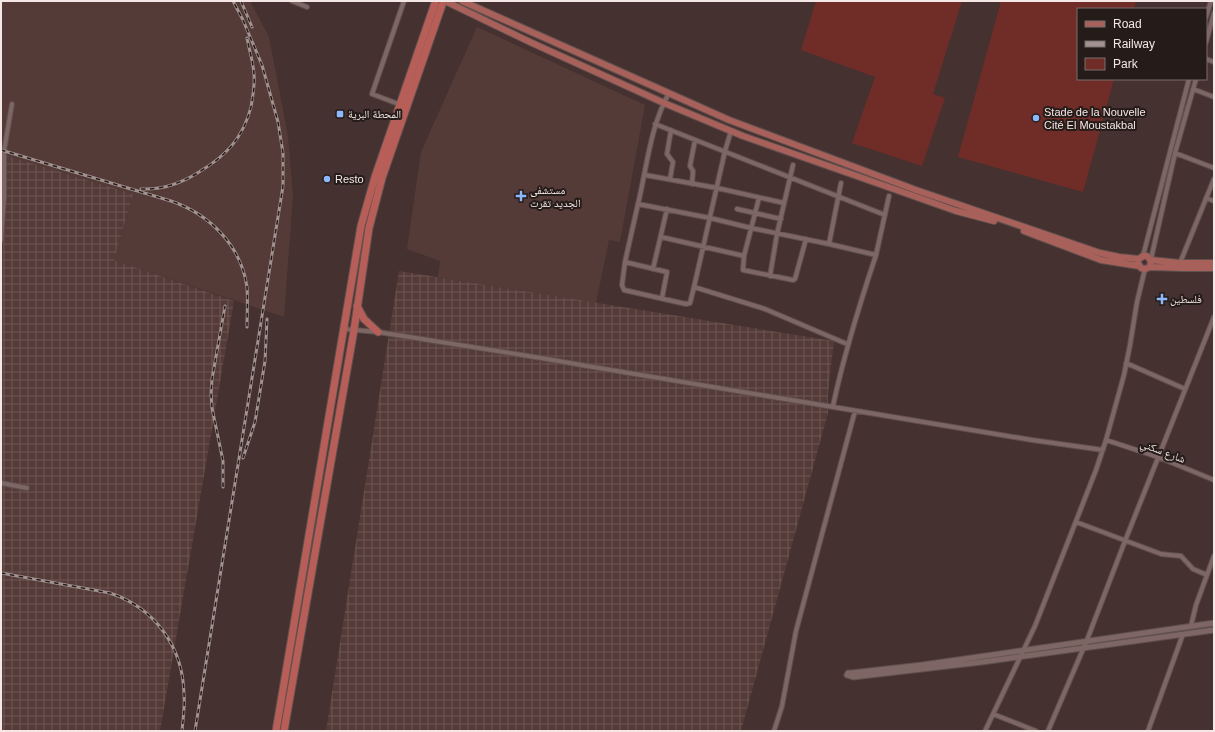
<svg xmlns="http://www.w3.org/2000/svg" width="1215" height="732" font-family="Arial,'Noto Naskh Arabic',sans-serif">
  <defs>
    <pattern id="industrial-grid" width="8" height="8" patternUnits="userSpaceOnUse"><rect width="8" height="8" fill="#553b38"/><path d="M0 4h8M4 0v8" fill="none" stroke="#6e5755"/></pattern>
  </defs>
  <rect width="100%" height="100%" fill="#45312f"/>
  <path fill="#553b38" d="M 1,1 L 250,1 L 269,37 L 288,136 L 293,195 L 284,317 L 114,260 L 133,194 L 1,154 Z
    M 477,27 L 645,105 L 620,242 L 609,240 L 596,303 L 438,277 L 440,261 L 407,249 L 421,152 Z"/>
  <path fill="url(#industrial-grid)" d="M 1,154 L 133,194 L 114,260 L 234,301 L 160,731 L 1,731 Z
    M 399,271 L 834,341 L 828,393 L 828,413 L 741,731 L 326,731 Z"/>
  <path fill="#702d28" d="M 816,1 L 962,1 L 933,94 L 945,98 L 922,166 L 852,143 L 875,77 L 801,50 Z
    M 1001,1 L 1136,2 L 1134,9 L 1078,9 L 1078,79 L 1114,79 L 1083,192 L 958,157 Z"/>
  <g fill="none" stroke-linecap="round" stroke-linejoin="round">
    <defs>
      <path id="minor" d="M 292,1 L 307,7
        M 1206,17 L 1211,1
        M 1206,42 L 1214,13
        M 1206,59 L 1214,62
        M 1193,89 L 1214,97
        M 669,93 C 650,127 647,167 638,204 L 710,218 L 751,228 L 829,244 L 876,255 L 889,196
        M 401,105 L 372,94 L 404,1
        M 655,124 L 885,215
        M 731,131 L 725,151 L 694,287 L 765,309 L 847,344
        M 1175,153 L 1214,168
        M 645,175 L 717,188 L 784,203
        M 670,179 L 673,162 L 667,154 L 671,130
        M 692,184 L 693,171 L 690,166 L 695,140
        M 759,198 L 744,256 L 743,270 L 793,280 L 795,279 L 806,239
        M 1206,198 L 1214,201
        M 638,204 L 625,262 L 622,285 L 624,290 L 686,304 L 690,303 L 694,287
        M 737,209 L 781,219
        M 661,237 L 744,256
        M 1,240 L 4,198 L 4,151 L 12,104
        M 829,244 L 841,183
        M 1143,256 L 1189,79
        M 1151,259 L 1175,153 L 1196,79
        M 625,262 L 667,272 L 662,298
        M 1180,263 L 1214,179
        M 653,269 L 667,209
        M 770,276 L 777,234 L 793,165
        M 344,329 L 378,332 L 541,358 L 593,367 L 1032,440 L 1103,450
        M 1126,363 L 1185,389
        M 833,406 C 844,354 859,306 876,255
        M 1106,440 L 1158,457 L 1214,480
        M 1,483 L 27,488
        M 1076,522 L 1161,554 L 1181,556 L 1193,569 L 1207,575
        M 1191,626 L 1196,605 L 1214,556
        M 993,714 L 1036,731
        M 774,731 L 782,706 L 796,631 L 855,411
        M 985,731 L 1035,626 L 1096,470 L 1106,440 L 1124,375 L 1130,345 L 1137,302 L 1145,269
        M 1048,731 L 1087,640 L 1125,541 L 1214,317
        M 1148,731 L 1183,634"/>
      <path id="tertiary" d="M 847,675 L 848,673 L 851,673 L 922,665 L 1214,623
        M 847,675 L 853,677 L 982,662 L 1214,630"/>
      <path id="primary" d="M 462,1 L 729,120 L 916,190 L 1100,253 L 1119,257 L 1139,259 L 1143,256 L 1147,256 L 1151,261 L 1150,267
        M 447,2 L 530,42 L 664,103 L 743,136 L 891,188 L 956,211 L 994,221
        M 1024,231 L 1101,260 L 1139,266
        M 1151,260 L 1180,263 L 1214,263
        M 1138,263 L 1141,268 L 1145,269 L 1150,267 L 1182,268 L 1214,268"/>
      <path id="trunk" d="M 357,306 L 364,319 L 378,332
        M 276,731 L 361,226 L 375,177 L 435,3
        M 284,731 L 354,330 L 369,228 L 382,178 L 442,5"/>
    </defs>
    <use href="#minor" stroke="#5f4f4d" stroke-width="6"/>
    <use href="#tertiary" stroke="#5f4f4d" stroke-width="7"/>
    <use href="#primary" stroke="#5f4f4d" stroke-width="8"/>
    <use href="#trunk" stroke="#5f4f4d" stroke-width="9"/>
    <use href="#minor" stroke="#7d6664" stroke-width="4"/>
    <use href="#tertiary" stroke="#7d6664" stroke-width="5"/>
    <use href="#primary" stroke="#a8605a" stroke-width="6"/>
    <use href="#trunk" stroke="#b65e57" stroke-width="7"/>
    <defs>
      <path id="rail" d="M 241,1 L 252,27
        M 1,150 L 171,201 C 209,214 241,245 247,287 C 248,300 247,314 247,327
        M 141,189 C 161,190 182,183 199,172 C 226,156 243,138 251,107 C 253,96 255,85 254,74 C 253,61 249,49 247,38
        M 243,458 L 255,422 L 265,361 L 267,319
        M 223,487 L 223,461 L 212,408 L 211,394 L 212,379 L 225,306
        M 1,573 L 110,593 C 155,608 183,647 184,694 C 185,707 183,719 182,731
        M 195,731 L 283,186 L 283,153 L 278,122 L 262,65 L 243,20 L 233,1"/>
    </defs>
    <use href="#rail" stroke="#a1918f" stroke-width="3"/>
    <use href="#rail" stroke="#251c1a" stroke-width="1.5" stroke-dasharray="4.5" stroke-linecap="butt"/>
  </g>
  <g fill="#8cb9fc" stroke="#251c1a" stroke-width="1.5">
    <rect x="336" y="110" width="8" height="8" rx="2"/>
    <circle cx="1036" cy="118" r="4"/>
    <circle cx="327" cy="179" r="4"/>
    <path d="M519 190h4v4h4v4h-4v4h-4v-4h-4v-4h4z"/>
    <path d="M1160 293h4v4h4v4h-4v4h-4v-4h-4v-4h4z"/>
  </g>
  <g text-anchor="middle" stroke-width="4" stroke-linejoin="round" paint-order="stroke">
    <g font-size="11" fill="#f4e7e5" stroke="#251c1a" text-anchor="start">
      <text x="1044" y="116">Stade de la Nouvelle<tspan x="1044" dy="13">Cité El Moustakbal</tspan></text>
      <text x="348" y="118">المحطة البرية</text>
      <text x="335" y="183">Resto</text>
      <text x="530" y="194">مستشفى<tspan x="530" dy="13">الجديد تقرت</tspan></text>
      <text x="1170" y="303">فلسطين</text>
    </g>
    <g font-size="11" fill="#f4e7e5" stroke="#251c1a">
      <text transform="translate(1163 451) rotate(21)" y="4">شارع سكني</text>
    </g>
  </g>
  <rect width="1215" height="732" fill="none" stroke="#f4e7e5" stroke-width="4"/>
  <rect x="1077" y="8" width="130" height="72" fill="#251c1a" stroke="#786d6b"/>
  <rect x="1085" y="21" width="20" height="6" fill="#a8605a" stroke="#786d6b"/>
  <text x="1113" y="28" font-size="12" fill="#f4e7e5">Road</text>
  <rect x="1085" y="41" width="20" height="6" fill="#a1918f" stroke="#786d6b"/>
  <text x="1113" y="48" font-size="12" fill="#f4e7e5">Railway</text>
  <rect x="1085" y="58" width="20" height="12" fill="#702d28" stroke="#786d6b"/>
  <text x="1113" y="68" font-size="12" fill="#f4e7e5">Park</text>
</svg>
